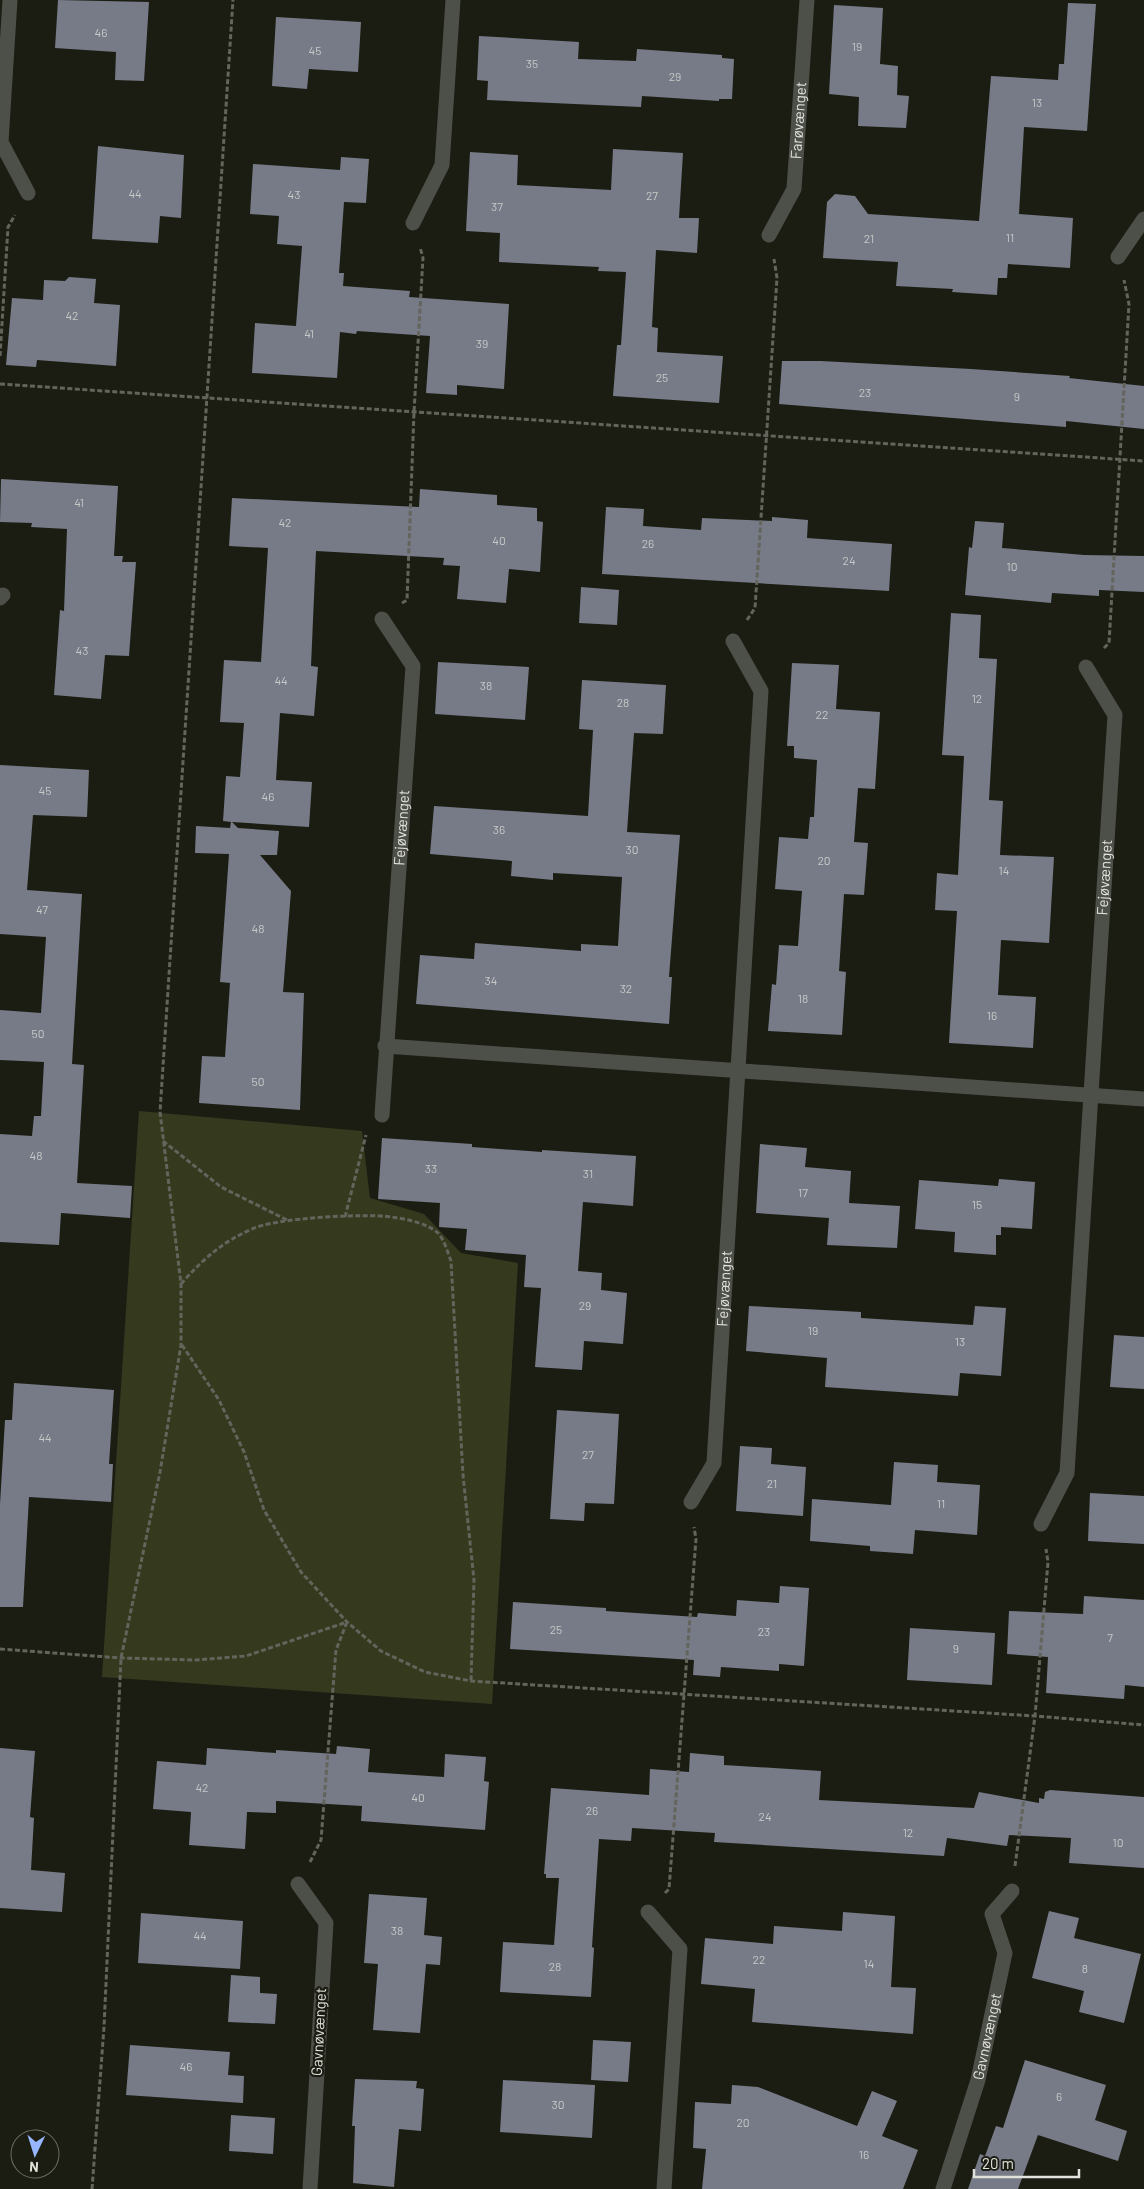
<svg xmlns="http://www.w3.org/2000/svg" width="1144" height="2189" font-family="Barlow,sans-serif">
  <rect width="100%" height="100%" fill="#1b1d13"/>
  <path fill="#35391e" d="M 139,1111 L 362,1131 L 370,1198 L 424,1214 L 461,1253 L 518,1263 L 492,1704 L 102,1677 Z"/>
  <path fill="#767b87" d="M 58,0 L 149,2 L 144,81 L 115,80 L 116,52 L 55,48 Z
    M 1068,3 L 1096,4 L 1087,131 L 1024,127 L 1019,214 L 1073,218 L 1070,268 L 1008,264 L 1007,278 L 998,278 L 997,295 L 952,292 L 953,289 L 896,286 L 898,262 L 823,258 L 827,202 L 835,194 L 855,196 L 868,214 L 979,221 L 991,76 L 1058,80 L 1059,64 L 1064,64 Z
    M 834,5 L 883,8 L 880,64 L 898,66 L 897,95 L 909,96 L 906,128 L 858,126 L 859,97 L 829,94 Z
    M 276,17 L 361,22 L 358,72 L 309,69 L 307,89 L 272,86 Z
    M 479,36 L 579,42 L 578,59 L 636,61 L 637,49 L 722,55 L 722,58 L 734,59 L 732,99 L 719,99 L 719,101 L 642,96 L 641,107 L 487,100 L 488,81 L 477,80 Z
    M 98,146 L 184,155 L 181,218 L 160,216 L 158,243 L 92,239 Z
    M 613,149 L 683,153 L 679,218 L 699,218 L 697,253 L 656,250 L 652,327 L 658,328 L 657,352 L 723,356 L 719,403 L 613,396 L 617,345 L 621,345 L 626,272 L 598,271 L 599,267 L 499,262 L 500,233 L 466,231 L 470,152 L 518,155 L 517,185 L 611,190 Z
    M 341,157 L 369,159 L 366,203 L 344,202 L 339,273 L 344,273 L 343,286 L 410,291 L 409,297 L 509,304 L 504,389 L 457,385 L 457,395 L 426,393 L 430,336 L 357,331 L 356,334 L 340,332 L 337,378 L 252,373 L 255,323 L 296,326 L 302,246 L 277,244 L 279,216 L 250,214 L 253,164 L 340,170 Z
    M 69,277 L 96,279 L 94,303 L 120,305 L 116,366 L 37,360 L 36,367 L 6,365 L 12,298 L 43,300 L 44,280 L 65,281 Z
    M 782,361 L 821,361 L 971,369 L 1070,376 L 1069,378 L 1144,386 L 1144,429 L 1066,421 L 1066,427 L 779,404 Z
    M 1,479 L 118,486 L 114,556 L 123,556 L 122,562 L 136,562 L 129,656 L 105,655 L 101,699 L 54,695 L 60,610 L 64,611 L 67,529 L 31,527 L 32,523 L 0,522 Z
    M 420,489 L 497,495 L 497,505 L 537,508 L 537,521 L 543,522 L 540,572 L 509,569 L 506,603 L 457,599 L 460,566 L 443,565 L 444,558 L 316,551 L 311,666 L 318,667 L 314,716 L 280,713 L 276,780 L 312,782 L 309,827 L 232,822 L 238,828 L 279,831 L 277,855 L 260,855 L 291,891 L 283,992 L 304,993 L 300,1110 L 199,1103 L 202,1056 L 225,1057 L 230,983 L 220,982 L 229,854 L 195,853 L 196,826 L 230,828 L 231,822 L 223,821 L 226,776 L 240,777 L 244,723 L 220,722 L 224,660 L 261,662 L 268,548 L 229,546 L 232,498 L 419,507 Z
    M 606,507 L 644,509 L 643,526 L 701,530 L 702,518 L 772,521 L 772,517 L 808,520 L 807,538 L 892,544 L 889,591 L 602,574 Z
    M 975,521 L 1004,523 L 1002,548 L 1084,555 L 1144,556 L 1144,592 L 1099,590 L 1099,596 L 1052,593 L 1051,603 L 965,595 L 969,547 L 972,548 Z
    M 581,587 L 619,590 L 617,625 L 579,623 Z
    M 951,613 L 981,615 L 979,658 L 997,659 L 989,800 L 1003,801 L 1000,855 L 1054,857 L 1049,943 L 1001,940 L 998,995 L 1036,997 L 1033,1048 L 949,1043 L 957,911 L 935,910 L 937,873 L 958,875 L 964,756 L 942,755 Z
    M 438,662 L 529,667 L 525,720 L 435,714 Z
    M 792,663 L 839,665 L 836,709 L 880,712 L 875,789 L 858,788 L 854,842 L 868,843 L 864,895 L 844,894 L 839,971 L 846,972 L 842,1035 L 768,1031 L 772,984 L 776,985 L 779,945 L 798,946 L 802,891 L 775,889 L 779,837 L 808,839 L 810,817 L 814,817 L 817,760 L 794,758 L 794,746 L 787,746 Z
    M 582,680 L 666,685 L 663,734 L 634,733 L 627,832 L 680,835 L 669,977 L 672,977 L 669,1024 L 416,1004 L 420,955 L 474,959 L 475,943 L 581,951 L 581,944 L 618,946 L 622,877 L 553,873 L 553,880 L 511,876 L 512,861 L 430,854 L 434,806 L 588,816 L 593,730 L 579,729 Z
    M 0,765 L 89,770 L 87,817 L 33,815 L 27,890 L 82,894 L 72,1064 L 84,1065 L 77,1183 L 132,1186 L 130,1218 L 61,1213 L 59,1245 L 0,1242 L 0,1134 L 32,1136 L 34,1116 L 41,1116 L 44,1062 L 0,1060 L 0,1010 L 41,1013 L 46,937 L 0,934 Z
    M 382,1138 L 472,1144 L 472,1147 L 542,1152 L 542,1150 L 636,1156 L 633,1206 L 583,1202 L 578,1271 L 602,1273 L 601,1290 L 627,1293 L 623,1344 L 584,1341 L 582,1370 L 535,1367 L 541,1288 L 524,1287 L 526,1255 L 465,1250 L 467,1229 L 439,1227 L 440,1203 L 378,1199 Z
    M 760,1144 L 807,1148 L 805,1167 L 851,1171 L 849,1203 L 900,1206 L 897,1248 L 827,1245 L 829,1218 L 756,1213 Z
    M 999,1179 L 1035,1182 L 1032,1229 L 1001,1227 L 1001,1235 L 996,1235 L 996,1255 L 954,1252 L 955,1232 L 915,1229 L 919,1180 L 998,1186 Z
    M 749,1306 L 861,1312 L 861,1318 L 973,1325 L 975,1306 L 1006,1308 L 1001,1376 L 960,1373 L 958,1396 L 825,1387 L 827,1358 L 746,1351 Z
    M 1114,1335 L 1144,1337 L 1144,1389 L 1110,1387 Z
    M 14,1383 L 114,1390 L 109,1464 L 113,1464 L 111,1502 L 29,1497 L 23,1607 L 0,1607 L 0,1504 L 5,1420 L 12,1420 Z
    M 557,1410 L 619,1414 L 614,1504 L 585,1503 L 584,1521 L 550,1519 Z
    M 740,1446 L 772,1448 L 771,1464 L 806,1467 L 803,1516 L 736,1511 Z
    M 894,1462 L 938,1465 L 937,1482 L 980,1485 L 977,1535 L 915,1530 L 913,1554 L 870,1551 L 870,1546 L 810,1541 L 812,1499 L 891,1505 Z
    M 1090,1493 L 1144,1496 L 1144,1544 L 1088,1541 Z
    M 780,1586 L 809,1588 L 804,1666 L 779,1664 L 779,1671 L 721,1667 L 720,1677 L 693,1675 L 694,1660 L 510,1649 L 513,1602 L 606,1608 L 606,1611 L 697,1617 L 698,1613 L 736,1616 L 737,1600 L 779,1603 Z
    M 1084,1596 L 1144,1600 L 1144,1687 L 1125,1685 L 1124,1699 L 1046,1693 L 1048,1657 L 1007,1654 L 1009,1611 L 1083,1614 Z
    M 910,1628 L 995,1633 L 992,1685 L 907,1680 Z
    M 337,1746 L 370,1749 L 368,1772 L 444,1777 L 445,1754 L 486,1757 L 484,1781 L 489,1782 L 485,1830 L 361,1821 L 362,1806 L 276,1801 L 276,1813 L 247,1812 L 245,1849 L 189,1845 L 191,1812 L 153,1809 L 157,1761 L 206,1765 L 207,1748 L 276,1753 L 276,1750 L 336,1754 Z
    M 0,1748 L 35,1751 L 30,1817 L 34,1818 L 31,1870 L 65,1873 L 62,1912 L 0,1908 Z
    M 690,1753 L 724,1756 L 724,1765 L 821,1771 L 819,1800 L 974,1808 L 979,1792 L 1039,1803 L 1039,1798 L 1044,1799 L 1045,1792 L 1050,1790 L 1144,1797 L 1144,1868 L 1069,1863 L 1071,1838 L 1009,1835 L 1007,1846 L 947,1838 L 944,1856 L 714,1842 L 715,1833 L 632,1828 L 631,1841 L 599,1839 L 592,1947 L 594,1948 L 591,1997 L 500,1992 L 503,1942 L 554,1945 L 559,1878 L 546,1878 L 546,1874 L 544,1874 L 551,1788 L 649,1795 L 650,1769 L 689,1772 Z
    M 369,1894 L 427,1898 L 424,1935 L 442,1937 L 440,1965 L 426,1964 L 420,2033 L 373,2030 L 378,1964 L 364,1963 Z
    M 1049,1911 L 1079,1918 L 1074,1938 L 1141,1954 L 1124,2023 L 1079,2012 L 1084,1991 L 1032,1978 Z
    M 843,1912 L 895,1916 L 891,1987 L 916,1988 L 913,2034 L 752,2022 L 755,1989 L 701,1984 L 705,1938 L 773,1944 L 774,1926 L 842,1931 Z
    M 141,1913 L 243,1921 L 240,1969 L 138,1963 Z
    M 231,1975 L 260,1977 L 260,1993 L 277,1994 L 275,2024 L 228,2022 Z
    M 593,2040 L 631,2042 L 628,2082 L 591,2080 Z
    M 130,2045 L 230,2052 L 228,2075 L 244,2076 L 243,2103 L 126,2095 Z
    M 1025,2060 L 1106,2085 L 1095,2120 L 1127,2131 L 1118,2161 L 1038,2135 L 1018,2189 L 968,2189 L 980,2154 L 985,2156 L 996,2126 L 1003,2128 Z
    M 355,2079 L 417,2081 L 416,2088 L 424,2089 L 421,2131 L 399,2129 L 394,2187 L 353,2183 L 355,2126 L 352,2126 Z
    M 503,2080 L 595,2085 L 592,2138 L 500,2132 Z
    M 732,2085 L 758,2087 L 857,2126 L 872,2091 L 897,2101 L 882,2136 L 918,2150 L 903,2189 L 702,2189 L 706,2149 L 693,2148 L 695,2102 L 731,2104 Z
    M 231,2115 L 275,2118 L 273,2154 L 229,2151 Z"/>
  <g fill="none" stroke-linecap="round" stroke-linejoin="round">
    <path stroke="#63655c" stroke-width="3" stroke-dasharray="5 2.5" stroke-linecap="butt" d="M 0,356 L 8,227 L 15,215
      M 0,384 L 1144,461
      M 402,603 L 407,600 L 414,412 L 423,258 L 420,247
      M 747,620 L 755,608 L 777,278 L 774,259
      M 1104,648 L 1109,643 L 1129,304 L 1124,280
      M 163,1141 L 221,1187 L 287,1220
      M 345,1217 L 366,1135
      M 181,1284 C 202,1260 222,1242 252,1229 C 274,1218 366,1213 391,1217 C 406,1219 427,1223 438,1233 C 444,1239 448,1253 451,1261 L 463,1475 L 474,1580 L 471,1681
      M 182,1345 L 219,1400 L 244,1452 L 264,1510 L 301,1572 L 347,1622 L 381,1651 L 425,1672 L 471,1681 L 1035,1716 L 1144,1725
      M 0,1649 L 121,1658 L 196,1660 L 246,1656 L 347,1622
      M 310,1862 L 321,1840 L 336,1650 L 347,1622
      M 1015,1866 L 1035,1716 L 1048,1562 L 1046,1549
      M 665,1893 L 669,1889 L 696,1539 L 694,1527
      M 92,2189 L 104,2027 L 121,1658 L 160,1472 L 181,1345 L 181,1284 L 160,1112 L 233,0"/>
    <g stroke="#4d4f49" stroke-width="15">
      <path d="M 10,0 L 1,142 L 28,193"/>
      <path d="M 413,223 L 442,165 L 453,0"/>
      <path id="s1" d="M 769,235 L 794,189 L 807,0"/>
      <path d="M 1118,257 L 1144,219"/>
      <path d="M 0,598 L 3,595"/>
      <path d="M 385,1046 L 1144,1099"/>
      <path id="s2" d="M 382,1115 L 413,666 L 382,619"/>
      <path id="s3" d="M 691,1502 L 714,1463 L 761,691 L 733,641"/>
      <path id="s4" d="M 1041,1524 L 1067,1473 L 1115,715 L 1086,667"/>
      <path d="M 298,1884 L 326,1923 L 310,2189"/>
      <path d="M 648,1912 L 680,1949 L 664,2189"/>
      <path id="s5" d="M 943,2189 L 978,2080 L 1005,1953 L 992,1914 L 1012,1891"/>
    </g>
  </g>
  <g text-anchor="middle" stroke-width="4.5" stroke-linejoin="round" paint-order="stroke">
    <g font-size="12" fill="#c7c9c7">
      <text x="101" y="37">46</text>
      <text x="857" y="51">19</text>
      <text x="315" y="55">45</text>
      <text x="532" y="68">35</text>
      <text x="675" y="81">29</text>
      <text x="1037" y="107">13</text>
      <text x="135" y="198">44</text>
      <text x="294" y="199">43</text>
      <text x="652" y="200">27</text>
      <text x="497" y="211">37</text>
      <text x="1010" y="242">11</text>
      <text x="869" y="243">21</text>
      <text x="72" y="320">42</text>
      <text x="309" y="338">41</text>
      <text x="482" y="348">39</text>
      <text x="662" y="382">25</text>
      <text x="865" y="397">23</text>
      <text x="1017" y="401">9</text>
      <text x="79" y="507">41</text>
      <text x="285" y="527">42</text>
      <text x="499" y="545">40</text>
      <text x="648" y="548">26</text>
      <text x="849" y="565">24</text>
      <text x="1012" y="571">10</text>
      <text x="82" y="655">43</text>
      <text x="281" y="685">44</text>
      <text x="486" y="690">38</text>
      <text x="977" y="703">12</text>
      <text x="623" y="707">28</text>
      <text x="822" y="719">22</text>
      <text x="45" y="795">45</text>
      <text x="268" y="801">46</text>
      <text x="499" y="834">36</text>
      <text x="632" y="854">30</text>
      <text x="824" y="865">20</text>
      <text x="1004" y="875">14</text>
      <text x="42" y="914">47</text>
      <text x="258" y="933">48</text>
      <text x="491" y="985">34</text>
      <text x="626" y="993">32</text>
      <text x="803" y="1003">18</text>
      <text x="992" y="1020">16</text>
      <text x="38" y="1038">50</text>
      <text x="258" y="1086">50</text>
      <text x="36" y="1160">48</text>
      <text x="431" y="1173">33</text>
      <text x="588" y="1178">31</text>
      <text x="803" y="1197">17</text>
      <text x="977" y="1209">15</text>
      <text x="585" y="1310">29</text>
      <text x="813" y="1335">19</text>
      <text x="960" y="1346">13</text>
      <text x="45" y="1442">44</text>
      <text x="588" y="1459">27</text>
      <text x="772" y="1488">21</text>
      <text x="941" y="1508">11</text>
      <text x="556" y="1634">25</text>
      <text x="764" y="1636">23</text>
      <text x="1110" y="1642">7</text>
      <text x="956" y="1653">9</text>
      <text x="202" y="1792">42</text>
      <text x="418" y="1802">40</text>
      <text x="592" y="1815">26</text>
      <text x="765" y="1821">24</text>
      <text x="908" y="1837">12</text>
      <text x="1118" y="1847">10</text>
      <text x="397" y="1935">38</text>
      <text x="200" y="1940">44</text>
      <text x="759" y="1964">22</text>
      <text x="869" y="1968">14</text>
      <text x="555" y="1971">28</text>
      <text x="1085" y="1973">8</text>
      <text x="186" y="2071">46</text>
      <text x="1059" y="2101">6</text>
      <text x="558" y="2109">30</text>
      <text x="743" y="2127">20</text>
      <text x="864" y="2159">16</text>
    </g>
    <g font-size="15" fill="#e2e3dc" stroke="#1b1d13">
      <text dy="5" stroke="none"><textPath href="#s1" startOffset="121">Farøvænget</textPath></text>
      <text dy="5" stroke="none"><textPath href="#s2" startOffset="288">Fejøvænget</textPath></text>
      <text dy="5" stroke="none"><textPath href="#s4" startOffset="654">Fejøvænget</textPath></text>
      <text dy="5" stroke="none"><textPath href="#s3" startOffset="220">Fejøvænget</textPath></text>
      <text transform="translate(319 2032) rotate(-87)" y="5">Gavnøvænget</text>
      <text dy="5" stroke="none"><textPath href="#s5" startOffset="159">Gavnøvænget</textPath></text>
    </g>
  </g>
  <g transform="translate(35 2154) rotate(184)"><circle r="24" fill="#1b1d13" stroke="#6b6c63"/>
  <path d="M0-4L9 19L0 12L-9 19Z" fill="#97b6fd"/>
  <text y="-8" font-size="14" font-weight="bold" text-anchor="middle" fill="#e2e3dc">N</text>
  </g>
  <path d="M974 2169v8h105v-8" fill="none" stroke="#e2e3dc" stroke-width="2.5"/>
  <text x="982" y="2169" font-size="15" fill="#e2e3dc" stroke="#1b1d13" stroke-width="4" paint-order="stroke">20 m</text>
</svg>
